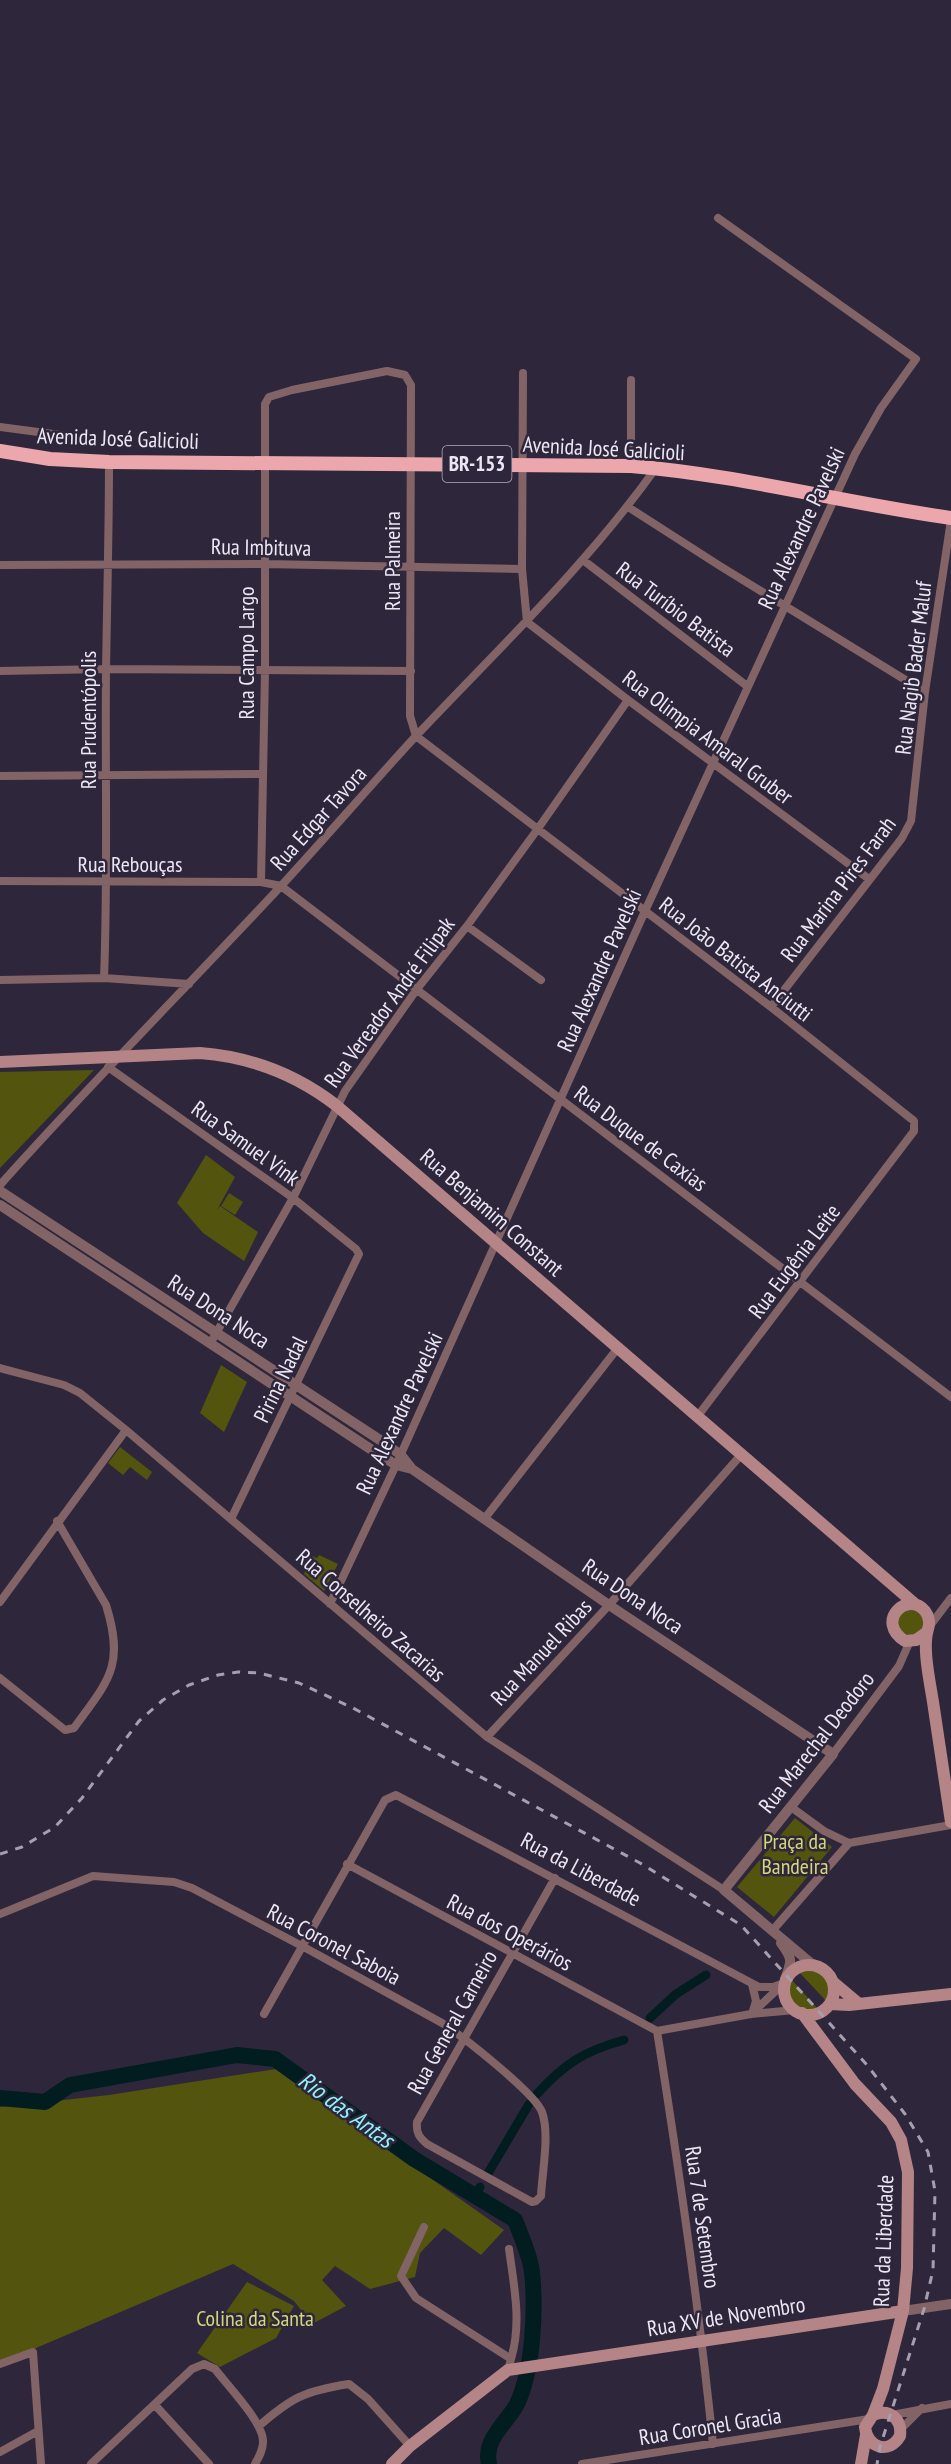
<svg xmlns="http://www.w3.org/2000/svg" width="951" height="2464" font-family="'PT Sans Narrow',sans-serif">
  <rect width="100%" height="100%" fill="#2e273b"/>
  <path fill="#53540e" d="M 94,1070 L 0,1168 L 0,1072 Z
    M 206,1155 L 235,1177 L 217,1210 L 220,1206 L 258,1232 L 244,1261 L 203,1233 L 177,1203 Z
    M 229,1193 L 243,1202 L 235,1215 L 221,1206 Z
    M 221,1365 L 247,1382 L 224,1432 L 200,1413 Z
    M 120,1447 L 152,1472 L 147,1480 L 130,1467 L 123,1475 L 108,1463 Z
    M 319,1555 L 338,1564 L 324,1591 L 304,1574 L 312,1556 L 317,1558 Z
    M898 1622a13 13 0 1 1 26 0a13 13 0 1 1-26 0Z
    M 795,1818 L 832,1847 L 774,1917 L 737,1887 Z
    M 808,1968 C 826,1971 835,1985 828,2003 L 798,1971 Z
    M 790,1978 L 818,2009 C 797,2013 784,1998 790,1978 Z
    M 276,2069 L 504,2230 L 481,2255 L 444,2228 L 420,2253 L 415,2277 L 370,2289 L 335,2266 L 322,2280 L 346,2306 L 312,2324 L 294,2301 L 233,2264 L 29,2351 L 0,2361 L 0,2107 L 109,2095 Z
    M 247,2282 L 294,2306 L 276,2338 L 220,2367 L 197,2353 Z"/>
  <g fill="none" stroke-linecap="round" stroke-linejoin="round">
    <path stroke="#011d20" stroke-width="9" d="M 650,2018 L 676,1994 L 706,1975
      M 537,2094 C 564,2064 584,2051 624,2040
      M 487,2175 L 529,2104
      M 475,2196 L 480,2187"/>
    <path stroke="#011d20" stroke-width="16" d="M 0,2098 L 45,2102 L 70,2085 L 237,2055 L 275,2059 L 414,2159 L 515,2220 C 521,2236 530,2255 532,2272 C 536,2310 533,2370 517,2404 C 507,2423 483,2439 489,2464"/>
    <path stroke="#836466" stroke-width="8" d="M 523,373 L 522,569 L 527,622 L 628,700 L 869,879
      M 631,380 L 631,466
      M 0,427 L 91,439
      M 628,507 L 720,566 L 925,692
      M 583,560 L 747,686
      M 0,565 L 265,564 L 522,569
      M 0,671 L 106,669 L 411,671
      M 0,776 L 262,774
      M 0,881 L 261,882
      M 467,926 L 541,980
      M 104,978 C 108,876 105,775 106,672 C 107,602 109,532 109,462
      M 0,980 L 104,978 L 189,984
      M 771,1007 L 902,838 L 911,821 L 925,692 L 951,520
      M 108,1067 L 293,1198 L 356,1249 L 359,1254 L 231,1519
      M 0,1185 C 91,1083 188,986 281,886 C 326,837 370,786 415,737 C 498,649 585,567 656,468
      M 210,1344 L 293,1198 L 345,1091 L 417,989 L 467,926 L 537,830 L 628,700
      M 0,1368 L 64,1385 L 80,1393 L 126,1430 L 487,1737 L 724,1890
      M 697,1417 L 914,1131 L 914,1121 L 771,1007 L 416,736 L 410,716 L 411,385 L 405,375 L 387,371 L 292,390 L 269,397 L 265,404 L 265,671 L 261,882 L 281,886 L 951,1397
      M 485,1518 L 617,1349
      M 0,1602 L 126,1430
      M 330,1604 L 396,1465 L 645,911 L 855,454 L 881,408 L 916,359 L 718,218
      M 929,1627 L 951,1598
      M 0,1678 L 65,1730 L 74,1728 C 109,1680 125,1666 106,1605 L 57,1521
      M 487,1737 L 609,1605 L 740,1456
      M 833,1754 L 899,1666 L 910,1641
      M 791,1807 L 824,1831 L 849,1843 L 951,1825
      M 347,1864 L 657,2031
      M 0,1914 L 93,1876 L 174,1882 L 192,1888 L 302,1946 L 442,2023 C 462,2036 535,2093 542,2112 C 550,2134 542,2173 541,2196 L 536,2201 L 532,2202 L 427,2144 C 419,2137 416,2133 417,2122 L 555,1878
      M 772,1931 L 849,1843
      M 752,1984 L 756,2001 L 753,2011
      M 264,2014 L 385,1800 L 396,1795 L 759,1987 L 773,1987 L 784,1983
      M 751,2014 L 781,1986
      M 657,2031 C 679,2169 699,2306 713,2444
      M 657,2031 L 751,2014 L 795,2010
      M 424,2227 L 401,2276 L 416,2298 L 511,2359 L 508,2370
      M 509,2249 C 514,2286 522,2323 511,2359
      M 0,2364 L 33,2352 L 41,2464
      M 155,2405 L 209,2464
      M 892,2415 L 951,2404
      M 259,2426 C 292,2397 305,2391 349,2384 L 368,2399 L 410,2446
      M 901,2429 L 922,2408
      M 0,2452 L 38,2431
      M 91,2464 L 192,2369 L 204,2364 L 215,2369 C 227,2385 264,2423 263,2442 C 263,2450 259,2457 255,2464
      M 582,2464 L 869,2419"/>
    <path stroke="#836466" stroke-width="10" d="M 0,1191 L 380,1440 L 401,1455 L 412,1469
      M 0,1205 L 372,1450 L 396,1465 L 412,1469 L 609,1605 L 833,1754 L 724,1890 L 812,1964
      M 781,1943 C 793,1959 792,1961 785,1979
      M 903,2311 L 951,2304"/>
    <path stroke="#b48487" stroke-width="12" d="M 0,1062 L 200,1053 C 252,1057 296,1074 337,1106 L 915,1604
      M 926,1633 L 916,1640 L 905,1641 C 874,1621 908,1590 925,1611 C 929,1616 930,1623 928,1629 C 922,1648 930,1682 933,1702 C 939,1742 945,1782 951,1822
      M784 1990a25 25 0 1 1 50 0a25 25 0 1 1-50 0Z
      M 833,1982 L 858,2003
      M 830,2004 L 849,2005 L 951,1994
      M 802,2013 L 855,2084 L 891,2122 L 901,2140 L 908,2172 L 907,2268 L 903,2311 L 883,2389 L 873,2415 L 865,2427 C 867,2448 889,2455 900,2436 C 902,2419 890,2408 873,2415
      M 392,2464 L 410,2446 L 508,2370 L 903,2311
      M 861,2464 L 866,2435"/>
    <path stroke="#eca7ac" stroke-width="14" d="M 0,451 L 50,459 L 109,462 L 631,466 C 739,475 844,503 951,518"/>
    <path stroke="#a59fb0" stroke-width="3" stroke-dasharray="8 8" stroke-linecap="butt" d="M 0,1854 L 22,1847 L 55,1827 L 82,1798 L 139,1721 L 163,1700 L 189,1685 L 218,1675 L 238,1672 L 259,1673 L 299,1683 L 353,1708 L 640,1863 L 741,1925 L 867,2065 L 905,2114 L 928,2152 L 935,2191 L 933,2270 L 924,2309 L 880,2447 L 877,2464"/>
  </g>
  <g text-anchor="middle" stroke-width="5" stroke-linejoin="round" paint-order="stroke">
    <rect fill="#2e273b" stroke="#b2adbc" stroke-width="1.5" x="442.5" y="446" width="69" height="36" rx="4.5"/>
    <g font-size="21" font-weight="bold" fill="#ebe6f4">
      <text x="477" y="471">BR-153</text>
    </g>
    <g font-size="22" fill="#ebe6f4" stroke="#2e273b">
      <text transform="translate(118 438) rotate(2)" y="8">Avenida José Galicioli</text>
      <text transform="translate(604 448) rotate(3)" y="8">Avenida José Galicioli</text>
      <text transform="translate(801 528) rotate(-65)" y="8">Rua Alexandre Pavelski</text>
      <text transform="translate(261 547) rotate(1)" y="8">Rua Imbituva</text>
      <text transform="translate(392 561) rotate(-90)" y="8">Rua Palmeira</text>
      <text transform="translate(676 609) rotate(37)" y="8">Rua Turíbio Batista</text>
      <text transform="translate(246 653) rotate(-90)" y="8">Rua Campo Largo</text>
      <text transform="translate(913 668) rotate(-83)" y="8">Rua Nagib Bader Maluf</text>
      <text transform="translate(88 720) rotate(-90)" y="8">Rua Prudentópolis</text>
      <text transform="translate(708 737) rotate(37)" y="8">Rua Olimpia Amaral Gruber</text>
      <text transform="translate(318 818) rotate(-48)" y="8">Rua Edgar Tavora</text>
      <text x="130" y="872">Rua Rebouças</text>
      <text transform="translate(838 889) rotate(-53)" y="8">Rua Marina Pires Farah</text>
      <text transform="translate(736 959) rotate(38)" y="8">Rua João Batista Anciutti</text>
      <text transform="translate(599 970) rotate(-66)" y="8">Rua Alexandre Pavelski</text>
      <text transform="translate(389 1002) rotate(-54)" y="8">Rua Vereador André Filipak</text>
      <text transform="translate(641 1138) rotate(37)" y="8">Rua Duque de Caxias</text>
      <text transform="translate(246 1143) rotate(36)" y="8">Rua Samuel Vink</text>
      <text transform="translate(492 1212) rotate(41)" y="8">Rua Benjamim Constant</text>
      <text transform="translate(794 1261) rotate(-53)" y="8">Rua Eugênia Leite</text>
      <text transform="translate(219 1311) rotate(33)" y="8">Rua Dona Noca</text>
      <text transform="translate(280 1379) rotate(-64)" y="8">Pirina Nadal</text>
      <text transform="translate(399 1413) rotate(-65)" y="8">Rua Alexandre Pavelski</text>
      <text transform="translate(633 1596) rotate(34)" y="8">Rua Dona Noca</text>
      <text transform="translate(371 1615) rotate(41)" y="8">Rua Conselheiro Zacarias</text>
      <text transform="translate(541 1652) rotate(-47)" y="8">Rua Manuel Ribas</text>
      <text transform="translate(816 1742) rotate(-52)" y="8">Rua Marechal Deodoro</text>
      <text transform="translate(581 1869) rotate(28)" y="8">Rua da Liberdade</text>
      <text transform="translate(510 1932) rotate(28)" y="8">Rua dos Operários</text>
      <text transform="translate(334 1944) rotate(28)" y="8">Rua Coronel Saboia</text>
      <text transform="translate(452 2022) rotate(-61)" y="8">Rua General Carneiro</text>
      <text transform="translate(703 2217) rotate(82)" y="8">Rua 7 de Setembro</text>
      <text transform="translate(883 2241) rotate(-88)" y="8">Rua da Liberdade</text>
      <text transform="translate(726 2316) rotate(-9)" y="8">Rua XV de Novembro</text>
      <text transform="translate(710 2426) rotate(-9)" y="8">Rua Coronel Gracia</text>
    </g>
    <g font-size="22" fill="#d4d779" stroke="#2e273b">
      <text x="795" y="1849">Praça da<tspan x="795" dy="25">Bandeira</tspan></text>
      <text x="255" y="2326">Colina da Santa</text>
    </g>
    <g font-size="24" font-style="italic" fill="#8ff2fb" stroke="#2e273b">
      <text transform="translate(346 2110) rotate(36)" y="8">Rio das Antas</text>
    </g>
  </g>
</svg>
